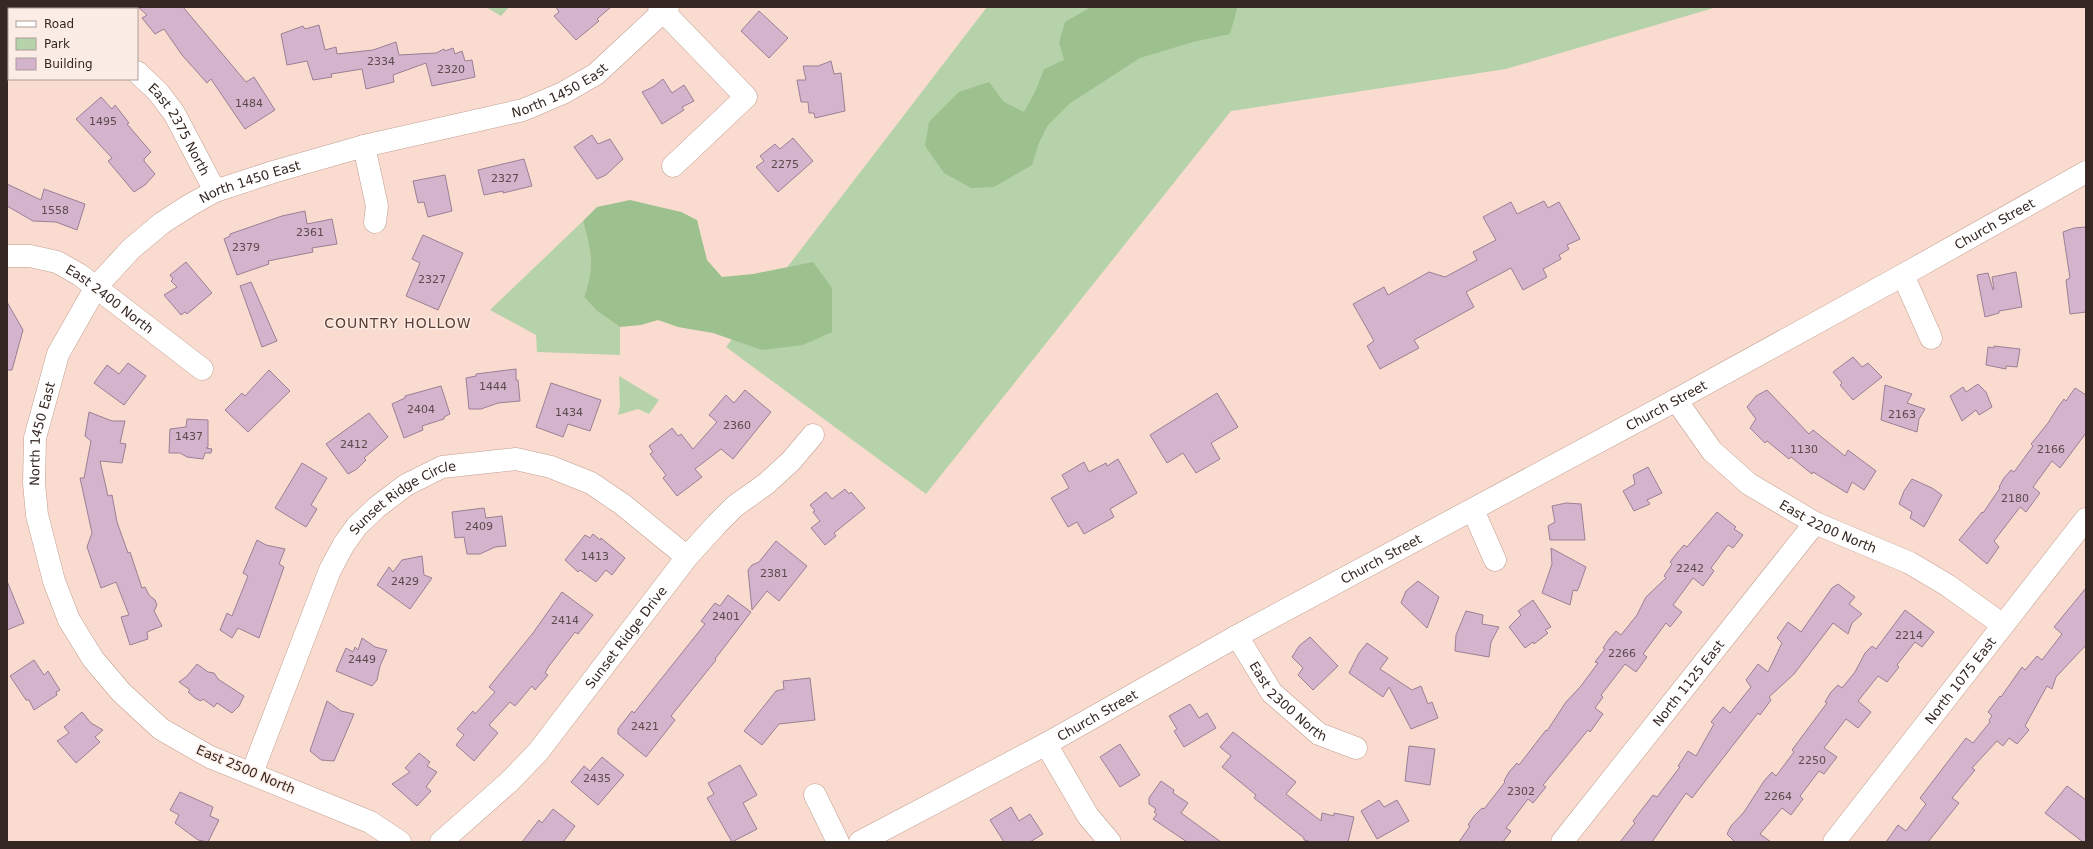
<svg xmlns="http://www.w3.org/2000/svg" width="2093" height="849" font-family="'DejaVu Sans',sans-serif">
  <rect width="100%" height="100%" fill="#fadbcf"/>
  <path fill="#b6d2aa" d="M 486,7 L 509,7 L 501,16 Z
    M 987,7 L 1717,7 L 1506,69 L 1231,111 L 926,494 L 726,347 Z
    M 583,221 C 591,252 595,265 584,297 L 597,311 L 620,327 L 620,355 L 537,352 L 536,335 L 490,310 Z
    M 619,376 L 659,400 L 649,414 L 638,409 L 618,415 L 620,406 Z"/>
  <path fill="#9dc18e" d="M 7,7 L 23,7 L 23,9 L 9,9 L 9,44 L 7,49 Z
    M 1091,7 L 1236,7 L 1237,9 L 1230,34 L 1193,42 L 1140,58 L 1069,104 L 1048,125 L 1039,143 L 1032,165 L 994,187 L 971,188 L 944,173 L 925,146 L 929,122 L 959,92 L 989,82 L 1004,102 L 1024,112 L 1036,90 L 1044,69 L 1064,60 L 1059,43 L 1065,22 Z
    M 630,200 L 681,212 L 697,220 L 707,260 L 722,277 L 753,274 L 813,262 L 832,288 L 832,332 L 803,345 L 762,350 L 713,333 L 678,327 L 658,320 L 641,325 L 620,327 L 597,311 L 584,297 C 595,265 591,252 583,221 L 597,207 Z"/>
  <path fill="#d3b4cc" stroke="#9b7f95" d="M 138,7 L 183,7 L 246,82 L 254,77 L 275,110 L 245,129 L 211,79 L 207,83 L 182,55 L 164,29 L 155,34 L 142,18 L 147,15 Z
    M 556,7 L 611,7 L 597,19 L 599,21 L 576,40 L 554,16 L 559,12 Z
    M 759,11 L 788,38 L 769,58 L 741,31 Z
    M 319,25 L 325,50 L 336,47 L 337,54 L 373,50 L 396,42 L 399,55 L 436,53 L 444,49 L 445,51 L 453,48 L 455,54 L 462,51 L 465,61 L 472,60 L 475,77 L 432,86 L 426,63 L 393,75 L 394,82 L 366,89 L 362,69 L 331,74 L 332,77 L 313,80 L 307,61 L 287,65 L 281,34 L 303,26 L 305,29 Z
    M 831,61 L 834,74 L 841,73 L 845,111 L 815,118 L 814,113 L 809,113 L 808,102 L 801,102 L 797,80 L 806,80 L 803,66 L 818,66 Z
    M 663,79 L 672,93 L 684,85 L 694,101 L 682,107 L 684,110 L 662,124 L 642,92 L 653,87 Z
    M 101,97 L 112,109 L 115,105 L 129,123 L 127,124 L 151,152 L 144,159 L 144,161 L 155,174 L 145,185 L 134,192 L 108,161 L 112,158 L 76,119 Z
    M 592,135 L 598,144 L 610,139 L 623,159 L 606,175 L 597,179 L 574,147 Z
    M 793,138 L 813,161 L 778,192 L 756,167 L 764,161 L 760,156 L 775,144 L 780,149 Z
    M 524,159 L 532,186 L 503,193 L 503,191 L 484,195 L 478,170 Z
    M 445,175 L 452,211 L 428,217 L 424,202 L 418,203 L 413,181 Z
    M 7,184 L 41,200 L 44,189 L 85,204 L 77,230 L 56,222 L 33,221 L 7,206 Z
    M 1544,201 L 1548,208 L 1559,202 L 1580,239 L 1567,245 L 1569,249 L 1559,255 L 1561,259 L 1543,269 L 1547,277 L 1523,290 L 1511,268 L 1466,292 L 1474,307 L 1414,340 L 1419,348 L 1380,369 L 1367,346 L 1374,341 L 1353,304 L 1384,287 L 1388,295 L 1429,272 L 1445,277 L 1477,260 L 1473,252 L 1496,240 L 1483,217 L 1511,202 L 1517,214 Z
    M 305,211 L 307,224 L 332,219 L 337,244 L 312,248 L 313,252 L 268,261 L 269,264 L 237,275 L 224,239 L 230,236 L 230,234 L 282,216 Z
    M 2086,227 L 2086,312 L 2070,314 L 2066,280 L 2070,278 L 2063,232 L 2074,228 Z
    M 423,235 L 463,253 L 438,310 L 406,296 L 420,263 L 412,259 Z
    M 186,262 L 212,293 L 187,314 L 185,312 L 181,315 L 164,295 L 177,287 L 171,281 L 173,279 L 170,275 Z
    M 2016,272 L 2022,307 L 1999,311 L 1999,313 L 1985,317 L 1977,275 L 1988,273 L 1993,290 L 1994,289 L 1992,277 Z
    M 251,282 L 277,341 L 262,347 L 240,286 Z
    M 7,302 L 23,330 L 12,370 L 7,370 Z
    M 1994,346 L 2020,349 L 2017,367 L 2006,366 L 2006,369 L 1986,365 L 1988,347 L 1994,348 Z
    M 1853,357 L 1862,367 L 1868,363 L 1882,377 L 1853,400 L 1840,385 L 1842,383 L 1833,372 Z
    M 128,363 L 146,376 L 124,405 L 94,383 L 107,365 L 119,374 Z
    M 516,369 L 516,380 L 518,380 L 520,401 L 498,403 L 481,409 L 469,409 L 466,378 L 476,376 L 476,374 Z
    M 269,370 L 290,391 L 248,432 L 225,410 L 242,393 L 245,396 Z
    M 551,383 L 601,400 L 590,431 L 568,424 L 563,437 L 536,427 Z
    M 1978,384 L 1986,392 L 1992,407 L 1979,415 L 1976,410 L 1962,421 L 1950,396 L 1963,387 L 1966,392 Z
    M 1885,385 L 1912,394 L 1907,403 L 1925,409 L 1919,419 L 1917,432 L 1881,420 Z
    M 441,386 L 450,414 L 444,417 L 444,419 L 422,426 L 423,430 L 404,438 L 392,404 L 405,398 L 405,396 Z
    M 2075,388 L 2086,395 L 2086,433 L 2060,468 L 2052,461 L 2033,487 L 2040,493 L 2026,512 L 2020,507 L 1994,541 L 1999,547 L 1987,564 L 1959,540 L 1982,512 L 1983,513 L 2000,488 L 1999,487 L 2004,478 L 2011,470 L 2014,472 L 2033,446 L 2031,444 L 2048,423 L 2058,407 L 2064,399 L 2066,401 Z
    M 745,390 L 771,412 L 733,459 L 721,449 L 695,469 L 702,477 L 677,496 L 663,478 L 666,475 L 650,454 L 653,452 L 649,446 L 672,428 L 678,436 L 681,434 L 693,449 L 717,422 L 709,415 L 726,395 L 734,403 Z
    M 1767,390 L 1809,434 L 1813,430 L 1845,456 L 1848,450 L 1876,471 L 1864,490 L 1852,482 L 1847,493 L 1813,472 L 1812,474 L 1791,457 L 1789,459 L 1767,441 L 1765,443 L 1750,428 L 1756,419 L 1747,407 L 1756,396 Z
    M 1217,393 L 1238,427 L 1211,443 L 1220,459 L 1196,473 L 1183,453 L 1167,463 L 1150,435 Z
    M 89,412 L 112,421 L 125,421 L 120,443 L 126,444 L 122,463 L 100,461 L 108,496 L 112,495 L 117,522 L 128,553 L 130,552 L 142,588 L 145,587 L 149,595 L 155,600 L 157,605 L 154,611 L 162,626 L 147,632 L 148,639 L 130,645 L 121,617 L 129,615 L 116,582 L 101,588 L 87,547 L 92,533 L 80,478 L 84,478 L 91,441 L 85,436 Z
    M 369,413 L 388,437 L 364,458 L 366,460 L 357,469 L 348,474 L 326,444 Z
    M 187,419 L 208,420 L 208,447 L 206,448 L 212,449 L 211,453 L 205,453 L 203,459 L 187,457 L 180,453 L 169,453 L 170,429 L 186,427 Z
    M 1118,459 L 1137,493 L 1110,509 L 1114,517 L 1084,534 L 1077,522 L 1068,527 L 1051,498 L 1069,488 L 1062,475 L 1084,462 L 1089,472 L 1106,463 L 1107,466 Z
    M 302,463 L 327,478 L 311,505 L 317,509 L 306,527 L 275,508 Z
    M 1648,467 L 1662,493 L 1647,500 L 1650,504 L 1634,511 L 1623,491 L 1635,484 L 1633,475 Z
    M 1912,479 L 1932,488 L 1942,495 L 1924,527 L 1910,518 L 1912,512 L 1899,504 L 1904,491 Z
    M 845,489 L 849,494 L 851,492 L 865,508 L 834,533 L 836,536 L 825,545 L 811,528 L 820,521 L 813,512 L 815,511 L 810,505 L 826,492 L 832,499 Z
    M 1566,503 L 1581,504 L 1585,540 L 1550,540 L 1548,526 L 1555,522 L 1552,506 Z
    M 484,508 L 486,518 L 502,516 L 506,546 L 495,547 L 480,554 L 467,554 L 464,537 L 455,538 L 452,512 Z
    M 1717,512 L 1736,527 L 1734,529 L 1743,535 L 1733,548 L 1728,545 L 1711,568 L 1714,571 L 1703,586 L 1693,578 L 1673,605 L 1682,612 L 1670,627 L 1666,623 L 1643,654 L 1647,657 L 1636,672 L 1625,664 L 1601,695 L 1603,697 L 1595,708 L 1603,714 L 1590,732 L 1588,730 L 1543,785 L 1546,787 L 1533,803 L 1528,799 L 1506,828 L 1511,831 L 1503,842 L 1459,842 L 1470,826 L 1468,825 L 1474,816 L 1482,808 L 1484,809 L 1505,782 L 1504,781 L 1509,772 L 1517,763 L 1519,765 L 1546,730 L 1547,731 L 1566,702 L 1581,686 L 1598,663 L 1595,662 L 1605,649 L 1603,648 L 1609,639 L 1616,631 L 1621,635 L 1637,615 L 1646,597 L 1666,578 L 1664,576 L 1672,564 L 1670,562 L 1677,553 L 1684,545 L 1687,547 Z
    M 593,534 L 600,540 L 601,538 L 625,558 L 612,575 L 606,570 L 596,582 L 580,570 L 578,572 L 565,560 L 585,535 L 590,538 Z
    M 257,540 L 266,545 L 285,549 L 279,564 L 284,567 L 259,638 L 238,628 L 232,638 L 220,630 L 227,613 L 232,616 L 248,576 L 243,573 Z
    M 776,541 L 807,566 L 779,601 L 767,591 L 752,610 L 748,570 L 752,565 L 759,562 Z
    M 1551,548 L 1586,567 L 1579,587 L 1577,591 L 1573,590 L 1570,605 L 1542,593 L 1552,564 Z
    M 422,556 L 424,575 L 432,578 L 410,609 L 377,585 L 389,567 L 393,572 L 402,560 Z
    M 7,581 L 24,623 L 7,630 Z
    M 1418,581 L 1439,597 L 1427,628 L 1401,603 L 1406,591 Z
    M 1838,584 L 1855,597 L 1849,604 L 1862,614 L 1852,623 L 1848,634 L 1833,623 L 1794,674 L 1769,697 L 1771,700 L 1760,715 L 1758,713 L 1692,798 L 1686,793 L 1652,842 L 1620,842 L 1635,823 L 1633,821 L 1653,795 L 1657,797 L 1680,767 L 1678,766 L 1688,751 L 1696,756 L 1714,724 L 1711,722 L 1723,707 L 1730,713 L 1751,687 L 1746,680 L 1758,664 L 1768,672 L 1782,643 L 1777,638 L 1788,622 L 1801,632 L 1832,588 Z
    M 2086,588 L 2086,645 L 2056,677 L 2052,689 L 2047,686 L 2025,726 L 2029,730 L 2017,744 L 2009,738 L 2003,746 L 1997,741 L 1972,768 L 1975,770 L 1952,798 L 1959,803 L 1928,842 L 1886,842 L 1898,825 L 1906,831 L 1926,804 L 1920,798 L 1966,738 L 1973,743 L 1990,722 L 1989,720 L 1992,716 L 1988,712 L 2000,696 L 2001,697 L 2022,667 L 2025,670 L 2037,656 L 2042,660 L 2062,634 L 2054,627 Z
    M 562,592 L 593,615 L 578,634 L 575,632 L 549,666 L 545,673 L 548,675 L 535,690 L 532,686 L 515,706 L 510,702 L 489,725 L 498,733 L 474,761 L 456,745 L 464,735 L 457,729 L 473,711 L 475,714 L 495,692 L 489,687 L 533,633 Z
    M 728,595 L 751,612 L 715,659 L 716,660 L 671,716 L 675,720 L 646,757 L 618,734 L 618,729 L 632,711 L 634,713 L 705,624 L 701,621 L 715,603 L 720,606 Z
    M 1533,600 L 1551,627 L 1545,630 L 1548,633 L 1534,644 L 1533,642 L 1525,648 L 1509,627 L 1521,615 L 1518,611 Z
    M 1905,610 L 1934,632 L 1922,647 L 1915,642 L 1897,665 L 1899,667 L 1887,682 L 1878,676 L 1858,701 L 1871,712 L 1858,728 L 1846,719 L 1824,748 L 1837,757 L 1824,774 L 1819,771 L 1800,796 L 1803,799 L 1791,815 L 1782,808 L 1760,834 L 1771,842 L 1735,842 L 1727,834 L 1731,826 L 1744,812 L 1764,781 L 1772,772 L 1776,776 L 1794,752 L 1792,750 L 1827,703 L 1825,702 L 1831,692 L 1838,685 L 1842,688 L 1855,672 L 1865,653 L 1872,646 L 1876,649 Z
    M 1466,611 L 1483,615 L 1482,624 L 1499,627 L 1491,642 L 1489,657 L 1455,651 L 1456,635 Z
    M 1310,637 L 1338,666 L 1313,690 L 1298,675 L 1303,668 L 1292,657 L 1299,646 Z
    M 362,638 L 375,647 L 387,650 L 380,666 L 377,680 L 372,686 L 336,671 L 346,648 L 353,652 L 355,647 L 358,650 Z
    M 1367,643 L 1388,658 L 1380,669 L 1412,690 L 1421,686 L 1428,704 L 1432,702 L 1438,718 L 1411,729 L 1389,687 L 1383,697 L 1349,673 L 1359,653 Z
    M 34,660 L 44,675 L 48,671 L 60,690 L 56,692 L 57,695 L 34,710 L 29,700 L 26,700 L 10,676 Z
    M 197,664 L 208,672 L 214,673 L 218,679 L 244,696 L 239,706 L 232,713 L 217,703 L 214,707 L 203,699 L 201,701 L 195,698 L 188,692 L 190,690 L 179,682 L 187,676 Z
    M 810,678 L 815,720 L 779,724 L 762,745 L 744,731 L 776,691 L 784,689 L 783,681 Z
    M 327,701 L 341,711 L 354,714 L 334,761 L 321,760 L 310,751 Z
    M 1190,704 L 1199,718 L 1207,713 L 1216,728 L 1184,747 L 1174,731 L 1177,729 L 1169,716 Z
    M 82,712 L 91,723 L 103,730 L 95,737 L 100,742 L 76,763 L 57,741 L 69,733 L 64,727 Z
    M 1233,732 L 1296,782 L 1286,794 L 1321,821 L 1322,813 L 1334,816 L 1334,813 L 1354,817 L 1348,842 L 1312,842 L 1304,840 L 1304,838 L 1254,798 L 1256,795 L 1222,767 L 1231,756 L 1220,747 Z
    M 1120,744 L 1140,775 L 1120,787 L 1100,757 Z
    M 1409,746 L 1435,749 L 1430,785 L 1405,781 Z
    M 419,753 L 430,762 L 427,766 L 437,772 L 426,787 L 431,791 L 417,806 L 392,784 L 410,772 L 405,768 Z
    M 602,757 L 624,775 L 598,805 L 571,782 L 584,766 L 590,771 Z
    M 740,765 L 757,795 L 743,803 L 757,829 L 732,842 L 707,798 L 714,794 L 708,783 Z
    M 1161,781 L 1174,790 L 1173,793 L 1188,803 L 1181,813 L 1221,842 L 1187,842 L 1153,819 L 1157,814 L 1154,812 L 1156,809 L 1149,804 L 1149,798 Z
    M 2067,786 L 2086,800 L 2086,842 L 2083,842 L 2045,813 Z
    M 180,792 L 213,807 L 210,816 L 219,820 L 208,842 L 198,840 L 175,823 L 179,815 L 170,810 Z
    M 1379,800 L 1384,807 L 1397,800 L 1409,821 L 1377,839 L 1361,811 Z
    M 1011,807 L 1019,821 L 1030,814 L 1043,834 L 1030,842 L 1004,842 L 990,820 Z
    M 553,809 L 575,826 L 563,842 L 522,842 L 539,820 L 542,823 Z"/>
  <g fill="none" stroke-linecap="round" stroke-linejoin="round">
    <defs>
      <g id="minor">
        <path d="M 659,7 L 746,97 L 673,166"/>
        <path id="s1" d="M 137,72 L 158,92 L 174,113 L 215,191"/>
        <path d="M 364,146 L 377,206 L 375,222"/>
        <path id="s2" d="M 7,256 L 30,256 L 57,262 L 80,275 L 202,369"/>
        <path d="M 1903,275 L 1931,338"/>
        <path id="s3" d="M 1676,400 L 1712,451 L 1749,484 L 1815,523 L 1910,563 L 1947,585 L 2003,625"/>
        <path d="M 1473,510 L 1495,560"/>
        <path id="s4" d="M 1237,636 L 1272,693 L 1319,734 L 1356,748"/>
        <path d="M 1046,744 L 1088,816 L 1110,842"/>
        <path id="s5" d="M 252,773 L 330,570 L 344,544 L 357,526 L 377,507 L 406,485 L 442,467 L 516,459 L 551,467 L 591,483 L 622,504 L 687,557"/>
        <path d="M 815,795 L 838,842"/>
        <path id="s6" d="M 400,842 L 370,822 L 210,757 L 161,729 L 121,692 L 93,659 L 69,620 L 54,581 L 37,515 L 34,483 L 35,438 L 58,354 L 96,287 L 131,249 L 162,223 L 190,205 L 215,191 L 273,172 L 364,146 L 523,110 L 563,93 L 596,74 L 668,7"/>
        <path id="s7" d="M 441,842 L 509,782 L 538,752 L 687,557 L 717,524 L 735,506 L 766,484 L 791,461 L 813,435"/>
        <path id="s8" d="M 1562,842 L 1815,523"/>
        <path id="s9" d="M 1834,842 L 2086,519"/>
      </g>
      <g id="tertiary">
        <path id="s10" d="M 860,842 L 1046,744 L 1237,636 L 1676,400 L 1903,275 L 2086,172"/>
      </g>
    </defs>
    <use href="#minor" stroke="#c29f91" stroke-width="23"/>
    <use href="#tertiary" stroke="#c29f91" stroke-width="23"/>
    <use href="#minor" stroke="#fff" stroke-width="22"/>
    <use href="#tertiary" stroke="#fff" stroke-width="22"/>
  </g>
  <g text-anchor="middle" stroke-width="3" stroke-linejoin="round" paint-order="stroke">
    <g font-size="11" fill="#5c4a4c">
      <text x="381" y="65">2334</text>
      <text x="451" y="73">2320</text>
      <text x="249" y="107">1484</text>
      <text x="103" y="125">1495</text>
      <text x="785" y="168">2275</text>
      <text x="505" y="182">2327</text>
      <text x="55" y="214">1558</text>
      <text x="310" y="236">2361</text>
      <text x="246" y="251">2379</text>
      <text x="432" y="283">2327</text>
      <text x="493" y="390">1444</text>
      <text x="421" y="413">2404</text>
      <text x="569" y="416">1434</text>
      <text x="1902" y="418">2163</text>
      <text x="737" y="429">2360</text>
      <text x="189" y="440">1437</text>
      <text x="354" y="448">2412</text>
      <text x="1804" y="453">1130</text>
      <text x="2051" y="453">2166</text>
      <text x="2015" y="502">2180</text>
      <text x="479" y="530">2409</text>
      <text x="595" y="560">1413</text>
      <text x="1690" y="572">2242</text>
      <text x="774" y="577">2381</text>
      <text x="405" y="585">2429</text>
      <text x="726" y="620">2401</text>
      <text x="565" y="624">2414</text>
      <text x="1909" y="639">2214</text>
      <text x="1622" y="657">2266</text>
      <text x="362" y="663">2449</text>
      <text x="645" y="730">2421</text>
      <text x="1812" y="764">2250</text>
      <text x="597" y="782">2435</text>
      <text x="1521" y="795">2302</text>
      <text x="1778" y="800">2264</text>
    </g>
    <g font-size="13" fill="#352721" stroke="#fcece6">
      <text dy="5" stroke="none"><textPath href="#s6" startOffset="1274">North 1450 East</textPath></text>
      <text dy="5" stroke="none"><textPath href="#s1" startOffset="72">East 2375 North</textPath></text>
      <text dy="5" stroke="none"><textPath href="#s6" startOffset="950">North 1450 East</textPath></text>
      <text dy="5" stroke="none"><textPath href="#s10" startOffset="1292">Church Street</textPath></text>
      <text dy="5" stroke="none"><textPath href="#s2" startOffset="115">East 2400 North</textPath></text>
      <text dy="5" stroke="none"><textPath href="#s10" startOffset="917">Church Street</textPath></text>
      <text dy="5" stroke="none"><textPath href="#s6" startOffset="601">North 1450 East</textPath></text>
      <text dy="5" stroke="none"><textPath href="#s5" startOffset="324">Sunset Ridge Circle</textPath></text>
      <text dy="5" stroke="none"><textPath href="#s3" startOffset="202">East 2200 North</textPath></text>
      <text dy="5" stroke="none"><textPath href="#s10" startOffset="593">Church Street</textPath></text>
      <text dy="5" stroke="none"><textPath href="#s7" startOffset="277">Sunset Ridge Drive</textPath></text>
      <text dy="5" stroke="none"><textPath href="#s9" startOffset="205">North 1075 East</textPath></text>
      <text dy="5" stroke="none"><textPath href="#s8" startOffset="203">North 1125 East</textPath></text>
      <text dy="5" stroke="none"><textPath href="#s4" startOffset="84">East 2300 North</textPath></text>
      <text dy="5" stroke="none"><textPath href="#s10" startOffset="269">Church Street</textPath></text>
      <text transform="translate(246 769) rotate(23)" y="5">East 2500 North</text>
    </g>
    <g font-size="14" letter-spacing="1" fill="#5c3e32" stroke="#fcece6">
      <text x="398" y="328">COUNTRY HOLLOW</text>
    </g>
  </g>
  <rect width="2093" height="849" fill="none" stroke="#352721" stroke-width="16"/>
  <rect x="8" y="8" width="130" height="72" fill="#fcece6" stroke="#ac9d97"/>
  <rect x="16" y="21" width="20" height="6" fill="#ffffff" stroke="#ac9d97"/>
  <text x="44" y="28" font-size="12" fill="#352721">Road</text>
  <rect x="16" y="38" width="20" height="12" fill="#b6d2aa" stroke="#ac9d97"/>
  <text x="44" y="48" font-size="12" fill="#352721">Park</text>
  <rect x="16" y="58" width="20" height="12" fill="#d3b4cc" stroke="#ac9d97"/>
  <text x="44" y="68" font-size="12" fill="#352721">Building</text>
</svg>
